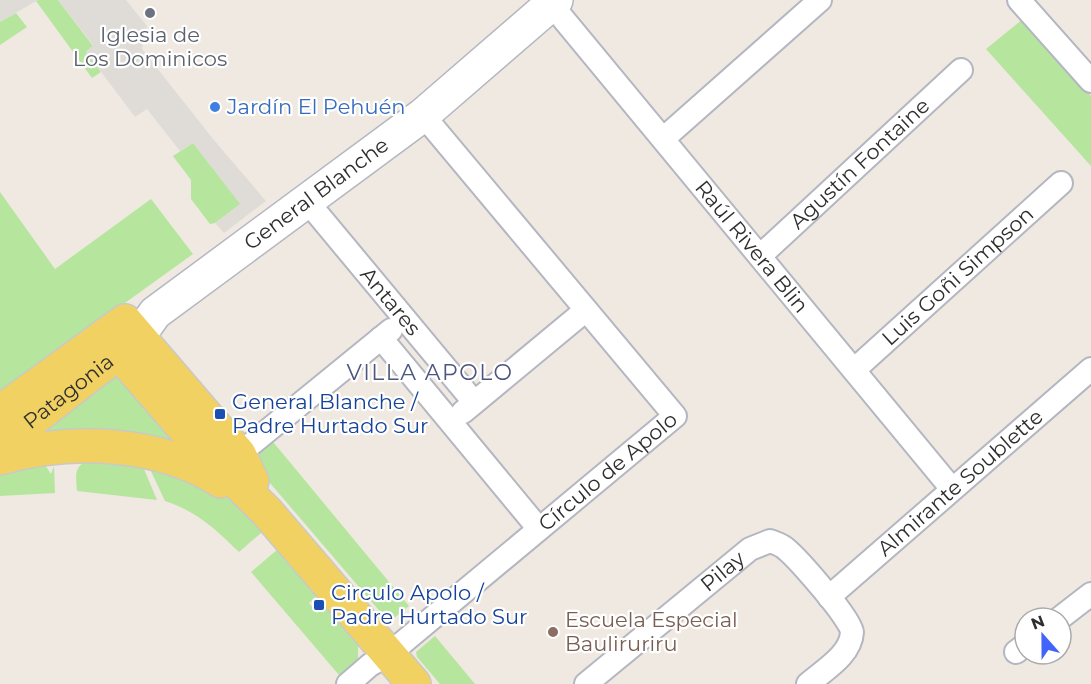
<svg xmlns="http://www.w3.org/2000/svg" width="1091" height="684" font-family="Montserrat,sans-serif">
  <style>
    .green { fill: #b6e59e }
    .plaza { fill: #dfdcd8 }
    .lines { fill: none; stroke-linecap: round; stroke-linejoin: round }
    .street-casing { stroke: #b4b7c1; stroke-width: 26 }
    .secondary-casing { stroke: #b4b7c1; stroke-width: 36 }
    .primary-casing { stroke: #c9c9c9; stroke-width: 36 }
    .street { stroke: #fff; stroke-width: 22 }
    .secondary { stroke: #fff; stroke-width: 33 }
    .primary { stroke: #f2d163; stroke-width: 33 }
    .worship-dot { fill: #6b7280; stroke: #fff; stroke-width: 2 }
    .shop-dot { fill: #3f7fe0; stroke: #fff; stroke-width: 2 }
    .transit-dot { fill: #1a4fb4; stroke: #fff; stroke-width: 2 }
    .education-dot { fill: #8d6e63; stroke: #fff; stroke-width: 2 }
    .labels { text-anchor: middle; stroke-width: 4.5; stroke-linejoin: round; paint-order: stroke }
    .worship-label { font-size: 21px; fill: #5b616d; stroke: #fff }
    .shop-label { font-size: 21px; fill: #366cbe; stroke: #fff; text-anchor: start }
    .street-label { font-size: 21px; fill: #2e2e2e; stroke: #fff }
    .transit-label { font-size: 21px; fill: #164399; stroke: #fff; text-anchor: start }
    .education-label { font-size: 21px; fill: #785e54; stroke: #fff; text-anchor: start }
    .neighbourhood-label { font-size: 22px; letter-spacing: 1.5px; fill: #4d5680; stroke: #fff }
  </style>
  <rect width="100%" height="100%" fill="#efe9e1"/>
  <path class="green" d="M38 0H58L93 46 86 52 101 72 92 78 36 1Z
    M16 13 27 27 0 45V22Z
    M1023 19 1091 96V166L986 49Z
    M193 143 241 204 215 223 210 224 191 199V180L173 156Z
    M0 192 55 269 151 199 193 254 0 393Z
    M117 370 176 442 36 435Z
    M269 437 409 606 389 622 246 455Z
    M41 459 51 474 54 466 55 493 0 496V472Z
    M90 459 141 462 157 500 77 491C76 474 73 467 90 459Z
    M149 467 227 494 262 529 261 533 239 552C215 529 198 512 165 501Z
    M278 549 317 596 309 603 317 613 326 607 358 644V659L339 675 251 572Z
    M435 636 475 684H440L417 657 416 652Z"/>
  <path class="plaza" d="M0 0H38L0 22Z
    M58 0H126L147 26 142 49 213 139 266 201 224 233 215 223 240 204 193 143 180 151 147 109 135 117 86 52 93 45Z"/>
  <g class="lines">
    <defs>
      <g id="street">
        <path d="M1019 0 1091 81"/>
        <path id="s1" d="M551 4 952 489"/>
        <path d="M663 139 820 0"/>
        <path id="s2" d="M306 200 474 402"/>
        <path id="s3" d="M760 256 961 70"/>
        <path d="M381 338 539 529"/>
        <path id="s4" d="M854 370 1061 183"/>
        <path d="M463 412 586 310"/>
        <path d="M239 454 391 330"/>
        <path id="s5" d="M829 597 1091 369"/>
        <path d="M1060 618 1091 594"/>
        <path d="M1016 652 1025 645"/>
        <path id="s6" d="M348 684 370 665 389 654 675 416 423 115"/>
        <path id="s7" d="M586 684 750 549 770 541C775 543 782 545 786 549 798 559 852 620 852 632 851 655 824 670 808 684"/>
      </g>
      <g id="secondary">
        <path id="s8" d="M138 337 155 313 423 115 556 0"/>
      </g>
      <g id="primary">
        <path d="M104 336 195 441 267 512 414 684"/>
        <path d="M0 412 125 321 239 454 252 481"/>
        <path id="s9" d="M0 445 131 343"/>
        <path d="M0 458C71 438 158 441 221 481"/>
      </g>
    </defs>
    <use href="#street" class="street-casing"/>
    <use href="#secondary" class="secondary-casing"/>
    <use href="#primary" class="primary-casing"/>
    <use href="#street" class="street"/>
    <use href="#secondary" class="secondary"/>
    <use href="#primary" class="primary"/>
  </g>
  <circle class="worship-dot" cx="150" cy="13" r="6"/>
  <circle class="shop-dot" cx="215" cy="107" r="6"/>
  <g class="transit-dot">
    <rect x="214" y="408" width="12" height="12" rx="3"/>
    <rect x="313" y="599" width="12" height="12" rx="3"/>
  </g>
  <circle class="education-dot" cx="553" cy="632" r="6"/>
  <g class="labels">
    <g class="worship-label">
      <text x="150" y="42">Iglesia de<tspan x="150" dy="24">Los Dominicos</tspan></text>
    </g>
    <g class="shop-label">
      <text x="227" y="114">Jardín El Pehuén</text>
    </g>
    <g class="street-label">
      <text dy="7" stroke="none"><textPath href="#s3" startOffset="136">Agustín Fontaine</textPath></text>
      <text dy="7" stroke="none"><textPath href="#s8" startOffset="230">General Blanche</textPath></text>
      <text dy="7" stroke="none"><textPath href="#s1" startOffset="315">Raúl Rivera Blin</textPath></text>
      <text dy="7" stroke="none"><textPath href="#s4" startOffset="140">Luis Goñi Simpson</textPath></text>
      <text dy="7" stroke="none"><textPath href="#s2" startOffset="132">Antares</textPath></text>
      <text dy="7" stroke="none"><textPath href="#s9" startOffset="87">Patagonia</textPath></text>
      <text dy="7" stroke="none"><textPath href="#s6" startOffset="336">Círculo de Apolo</textPath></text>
      <text dy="7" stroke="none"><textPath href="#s5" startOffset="174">Almirante Soublette</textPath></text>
      <text dy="7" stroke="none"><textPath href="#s7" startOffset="177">Pilay</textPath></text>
    </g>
    <g class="transit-label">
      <text x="232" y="409">General Blanche /<tspan x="232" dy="24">Padre Hurtado Sur</tspan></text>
      <text x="331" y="600">Circulo Apolo /<tspan x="331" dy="24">Padre Hurtado Sur</tspan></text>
    </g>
    <g class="education-label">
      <text x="565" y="627">Escuela Especial<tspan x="565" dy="24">Bauliruriru</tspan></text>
    </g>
    <g class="neighbourhood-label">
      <text x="430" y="380">VILLA APOLO</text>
    </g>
  </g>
  <g transform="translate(1043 636) rotate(339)"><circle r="28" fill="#ffffff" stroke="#ababab" stroke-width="1.5"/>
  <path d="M0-4.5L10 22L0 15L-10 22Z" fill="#4264fb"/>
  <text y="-9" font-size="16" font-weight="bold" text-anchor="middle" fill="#2e2e2e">N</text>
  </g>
</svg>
